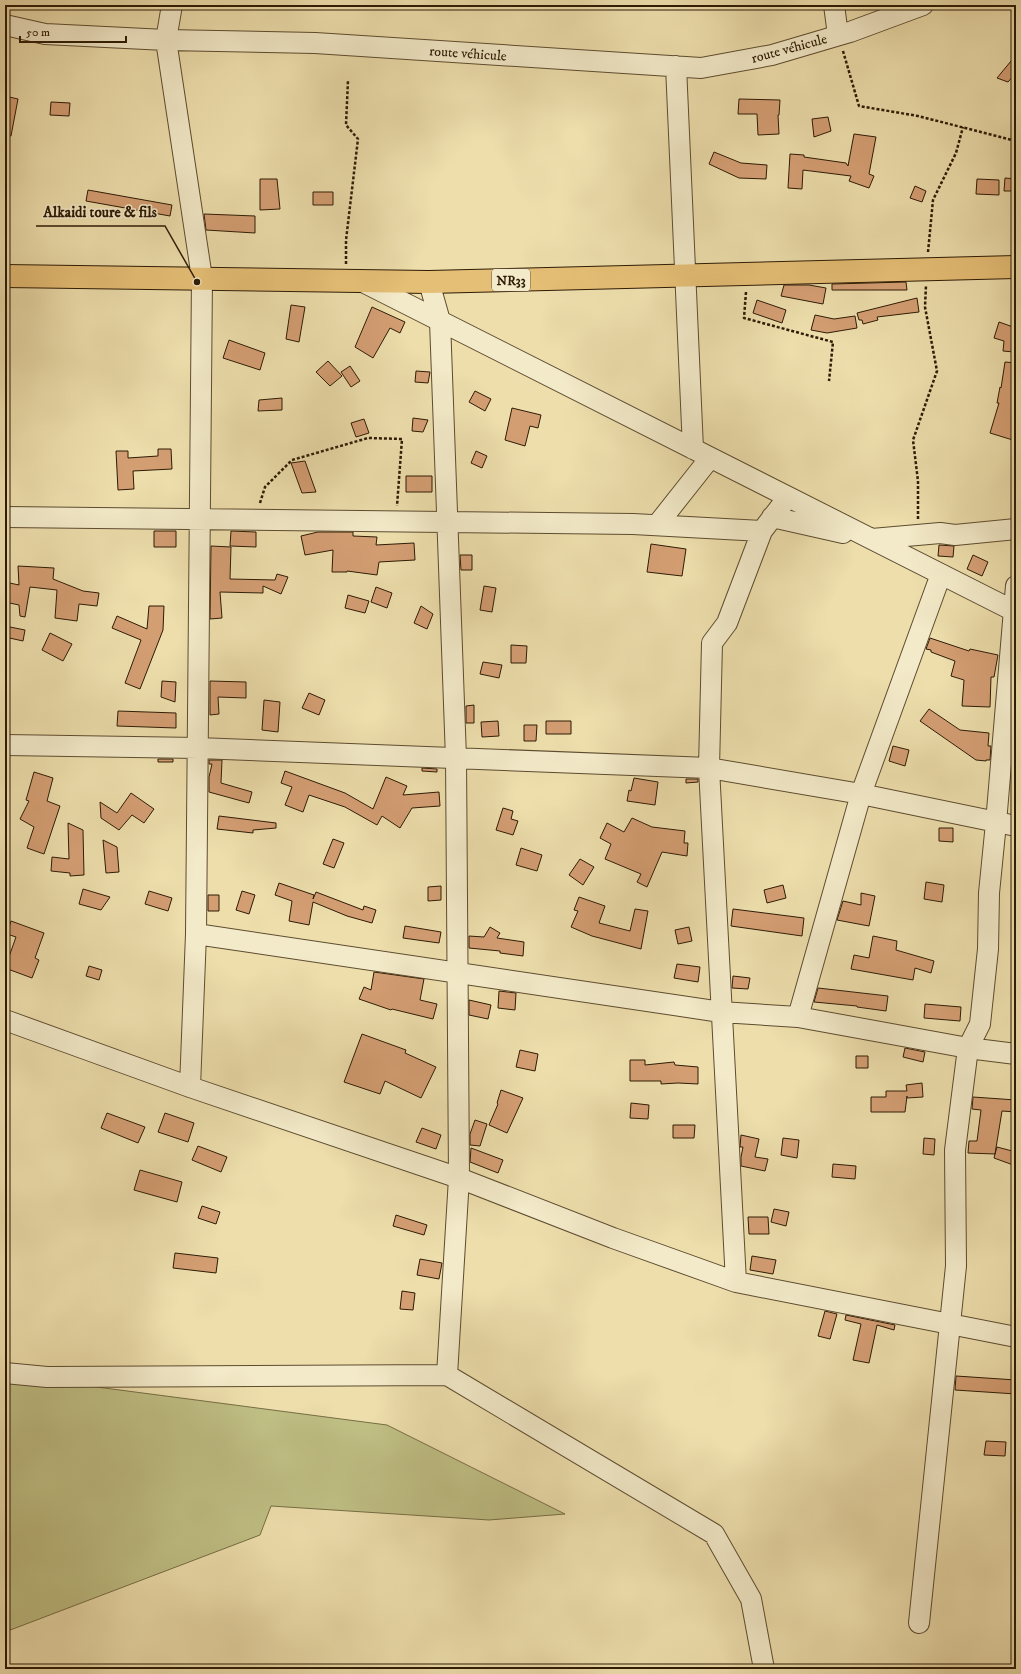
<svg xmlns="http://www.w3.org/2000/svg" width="1021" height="1674" font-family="'IM FELL DW Pica',serif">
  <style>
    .green { fill: #bfbf84; stroke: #766d44 }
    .building { fill: #d49e73; stroke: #2d1b05 }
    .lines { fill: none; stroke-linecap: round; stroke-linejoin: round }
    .minor-casing { stroke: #5d4c2f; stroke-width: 22 }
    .major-casing { stroke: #2d1b05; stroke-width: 24 }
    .path { stroke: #2d1b05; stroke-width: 2.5; stroke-dasharray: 3 2; stroke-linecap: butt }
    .minor { stroke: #f3eac9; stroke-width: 20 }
    .major { stroke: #e6bf76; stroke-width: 22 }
    .labels { text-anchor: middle; stroke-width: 3; stroke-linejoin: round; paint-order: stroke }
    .shield { fill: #f3eac9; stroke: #685940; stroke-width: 1 }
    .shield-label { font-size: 13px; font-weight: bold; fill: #2d1b05 }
    .street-label { font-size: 14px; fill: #2d1b05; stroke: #f3eac9 }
    .leader { fill: none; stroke: #2d1b05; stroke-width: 1.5 }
    .callout-dot { fill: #2d1b05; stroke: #f3eac9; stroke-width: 1.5 }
    .callout-label { font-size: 15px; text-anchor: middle; font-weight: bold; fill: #2d1b05; stroke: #f3eac9; stroke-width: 3; stroke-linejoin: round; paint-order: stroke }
  </style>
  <rect width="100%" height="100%" fill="#eddeac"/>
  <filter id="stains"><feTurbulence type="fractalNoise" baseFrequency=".005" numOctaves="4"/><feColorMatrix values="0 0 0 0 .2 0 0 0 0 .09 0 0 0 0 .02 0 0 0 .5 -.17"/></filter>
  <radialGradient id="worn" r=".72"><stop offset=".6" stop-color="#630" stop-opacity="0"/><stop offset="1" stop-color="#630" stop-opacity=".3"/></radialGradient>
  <path class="green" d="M5 1375 387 1425 565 1514 489 1520 271 1506 260 1535 5 1632Z"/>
  <path class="building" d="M1016 55V73L1008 82 997 78Z
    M5 96 18 99 11 136H5Z
    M739 99 780 100 779 115H778L779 134 758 135 757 114H738Z
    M51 102 70 103 69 116 50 115Z
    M828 117 831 131 814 137 812 119Z
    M854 134 876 137 869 174 874 176 869 188 849 181 851 176 803 170 802 189 788 188 790 154 804 155V157L846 163 848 166Z
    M714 152 741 163 767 165 766 179 739 178 709 164Z
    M1005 178 1016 179V191H1004Z
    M260 179H277L280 209 260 210Z
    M977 179 999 180V195L976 194Z
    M915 186 926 191 922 202 910 198Z
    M88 190 172 205 170 216 86 201Z
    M313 192H333V205H313Z
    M204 214 255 216V233L206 230Z
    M906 282 907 290H832V284Z
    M784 285H809L826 288 823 304 781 296Z
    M917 298 919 312 877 317 878 320 863 324 862 320H859L857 313Z
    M757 300 786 310 782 323 753 313Z
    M291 305 305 307 299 342 286 339Z
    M372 307 405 322 400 333 390 328 373 358 355 347Z
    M815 315 834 319 855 316 857 328 827 333 811 330Z
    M999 322 1016 328 1014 352 1003 351 1004 341 994 338Z
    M229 340 265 353 260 370 223 358Z
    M328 361 342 376 330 386 316 372Z
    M1005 362 1016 363V441L990 433 999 403H997L1000 387 1001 388Z
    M350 366 360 381 351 387 341 372Z
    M416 371 430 372 428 383 415 382Z
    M475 391 491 399 485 411 469 402Z
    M282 398V410L258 411 259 400Z
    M512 408 541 415 538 428 530 426 525 446 505 440Z
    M413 418 428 420 423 432 412 431Z
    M364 419 369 433 356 437 351 423Z
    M158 449H171L172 469 133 471 134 489 118 490 116 451H128V458L158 456Z
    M476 451 487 456 482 468 471 463Z
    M305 461 316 492 302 493 291 463Z
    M406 476H432V492H406Z
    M154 531H176V547H154Z
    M231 531 256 532V547L230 546Z
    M318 532H353V536L377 537 376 545 414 543 415 560 379 562 377 575 347 571V572H332L333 550 305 555 301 536Z
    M651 544 686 549 682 576 647 572Z
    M939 545 954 546 953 557 938 556Z
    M211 546 231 547 230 579 275 580 277 574 288 577 281 594 263 586V593L220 592 222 618 210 619Z
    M460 555H472V570H461Z
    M973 555 988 562 982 576 967 569Z
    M18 566 54 568 53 579 83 591 99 593 97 606 79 604 77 621 55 618 57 590 30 587 25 617 20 616 19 605 5 602V582L19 585Z
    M484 586 496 588 492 612 480 610Z
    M376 587 392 593 387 608 371 602Z
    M348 595 369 601 365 613 345 608Z
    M149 606H164L163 630 140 689 125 683 141 640 112 628 117 616 147 629Z
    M421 606 433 614 427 629 414 623Z
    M5 626 25 630 23 641 5 637Z
    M50 633 72 644 63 661 42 650Z
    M930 638 969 651 970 649 998 655 994 677H991L990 707 962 706 964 680 951 676 955 661 931 652V650L926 649Z
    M511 645 527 646 526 663H511Z
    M483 662 502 665 499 678 480 674Z
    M162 681 176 682 175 702 161 697Z
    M210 681 246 682V698L218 697 219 714 210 715Z
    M309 693 325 700 319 715 302 708Z
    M264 700 280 702 278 732 262 730Z
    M474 705V723H466V706Z
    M929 709 960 730 989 733 988 746H991L990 760H986V761L976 760 920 721Z
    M118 711 176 713V728L117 726Z
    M498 721 499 736 482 737 481 722Z
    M546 721H571V734H546Z
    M524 725H537L536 741H524Z
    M893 746 909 750 905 766 889 761Z
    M1014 749H1016V763L1013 762Z
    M158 759H173V762H158Z
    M209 760H222L221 783 252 792 249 803 209 792V777L212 764H209Z
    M422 768 437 769V772L422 771Z
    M285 771 345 793 373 809 386 777 407 786 403 795 439 792 440 806 412 808 400 828 382 816 377 825 345 807 309 795 303 812 285 805 292 787 281 783Z
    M34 772 53 778 47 801 60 806 44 854 27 848 34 827 20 819 29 801 26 800Z
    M634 778 658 782 655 805 627 801 629 790 631 791Z
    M686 779H698V782L686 783Z
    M131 793 154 809 144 823 132 815 119 830 101 818 100 802 117 813Z
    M503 808 513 811 511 819 518 821 513 835 496 830Z
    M219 816 276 823V828L253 830V833L217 829Z
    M632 818 652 827 685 831 684 843H688L687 856 662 852 647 887 637 882 641 874 605 859 611 844 600 838 607 823 624 832Z
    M68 823 83 830 84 875 70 876V873L51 871 52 857 69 859Z
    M939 828H953V842L939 841Z
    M333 839 344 843 334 868 323 864Z
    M103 840 117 847 119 872 106 873Z
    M521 848 542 855 537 871 516 865Z
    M580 859 594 867 583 885 569 875Z
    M926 882 944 885 942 902 924 899Z
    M279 883 314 895 313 899 316 892 363 910 364 906 376 910 372 923 347 916 313 902 309 925 289 921 292 901 275 895Z
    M783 885 786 898 767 903 764 890Z
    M441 886V900L428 901V887Z
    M83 889 110 897 101 910 79 904Z
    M149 891 172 898 168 911 145 904Z
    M242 891 255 895 249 914 236 910Z
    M861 893 875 896 869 926 837 920 843 901 861 905Z
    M208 895H219V911H208Z
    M579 897 605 906 599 923 630 931 635 909 648 911 641 949 592 936 571 927 578 911 574 910Z
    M733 909 804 918 802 936 731 926Z
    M11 921 44 933 35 958 39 960 32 978 5 968 16 937 7 934Z
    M405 926 441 932 439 943 403 938Z
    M490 927 500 933 497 938 524 942 523 956 500 953V951L469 948V936L484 937Z
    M689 927 692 941 678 944 675 930Z
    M873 936 897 941 896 950 934 961 931 973 915 968 913 980 851 969 854 955 869 958Z
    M677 964 700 967 698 982 674 978Z
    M89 966 102 970 99 980 86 976Z
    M374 972 424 979 420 1000 437 1004 433 1019 392 1009 391 1010 359 999 364 987 371 990Z
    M733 976 750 978 748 989 732 988Z
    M818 988 888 996 886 1011 857 1007V1006L814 1002Z
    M499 991 516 993 515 1010 498 1008Z
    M469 1000 491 1005 488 1019 469 1015Z
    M925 1004 961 1007 960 1021 924 1018Z
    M362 1034 406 1050 405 1053 436 1067 421 1098 385 1081 380 1094 344 1082Z
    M905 1048 925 1052 923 1062 903 1057Z
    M520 1050 538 1054 535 1071 516 1067Z
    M856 1056H868V1068H856Z
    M630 1060H645V1065L674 1062 675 1065 698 1067V1084L678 1083 661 1084V1081H630Z
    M922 1083 923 1097 907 1098V1096L905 1112H871V1097H886V1091H907L906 1085Z
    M501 1090 523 1098 507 1133 489 1125 498 1104 497 1103Z
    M973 1097 1016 1100V1112L1002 1111 995 1154 997 1147 1016 1152V1166L994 1158 995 1154 968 1153 969 1141H977L981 1110 972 1109Z
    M631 1103 649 1105 648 1119 630 1118Z
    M107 1113 145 1127 138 1143 101 1128Z
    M165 1113 194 1123 188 1142 158 1132Z
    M475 1120 487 1124 480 1146 470 1145V1134Z
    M673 1125H695L694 1138H673Z
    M422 1128 441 1135 436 1149 416 1142Z
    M741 1135 759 1139 755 1157 768 1159 765 1171 741 1166V1157L743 1147H740Z
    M783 1138 799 1140 797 1158 781 1155Z
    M924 1138 935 1139 934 1155 923 1154Z
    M198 1146 227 1157 221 1172 192 1160Z
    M471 1148 503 1160 498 1173 470 1162Z
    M833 1164 856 1166 855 1179 832 1177Z
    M140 1170 182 1182 177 1202 134 1190Z
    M202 1206 220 1212 216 1224 198 1218Z
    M774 1209 789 1212 786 1226 771 1222Z
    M396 1215 427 1225 424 1235 393 1226Z
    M748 1217H768L769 1234H749Z
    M175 1253 218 1258 216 1273 173 1268Z
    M752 1256 776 1260 773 1274 750 1270Z
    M420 1259 442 1263 439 1279 417 1275Z
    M402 1291 415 1293 413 1310 400 1309Z
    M825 1311 837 1314 830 1339 818 1336Z
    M846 1315 895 1325 894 1330 877 1325 869 1363 853 1360 861 1324 845 1320Z
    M956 1376 1016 1380V1394L955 1390Z
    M986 1441 1006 1442 1005 1456 984 1455Z"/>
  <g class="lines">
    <defs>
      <path id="minor" d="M172 5 166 40 202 278 196 934 190 1087
        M834 5 838 35
        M5 25 45 34 166 40 315 43 701 68 772 55 850 32 923 5
        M676 66 693 449
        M361 281 1016 612
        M429 282 440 321 456 758 459 1178 447 1375
        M5 517 633 524 762 531
        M772 517 843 533
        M657 525 710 458
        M872 539 940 533 955 535 1016 529
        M5 745 198 748 709 768 861 794 1016 826
        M196 934 721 1012 798 1017 968 1048 1016 1054
        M798 1017 861 794 941 574
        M5 1020 190 1087 459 1178 613 1238 736 1282 1016 1337
        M736 1282 709 768 712 643 727 623 762 531 788 497
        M5 1373 47 1377 447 1375 714 1534 751 1599 764 1669
        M919 1623 956 1266 955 1150 968 1048 980 1024 988 949 989 893 996 823 1016 586"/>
      <path id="major" d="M5 276 429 282 1016 267"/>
    </defs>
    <use href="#minor" class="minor-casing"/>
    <use href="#major" class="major-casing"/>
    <path class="path" d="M843 51 859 106 918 116 1016 141
      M928 252 933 200 956 153 963 127
      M346 264V240L358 139 346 125 348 80
      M746 292 744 318 833 342 829 381
      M260 503 265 487 292 460 368 438 402 439 397 506
      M918 519V481L913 440 937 371 925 307 926 285"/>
    <use href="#minor" class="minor"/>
    <use href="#major" class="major"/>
  </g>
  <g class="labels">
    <rect class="shield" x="492" y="269" width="38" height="22" rx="3"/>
    <g class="shield-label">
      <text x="511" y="285">NR33</text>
    </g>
    <g class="street-label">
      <text transform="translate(789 48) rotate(-15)" y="5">route véhicule</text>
      <text transform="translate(468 53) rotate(4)" y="5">route véhicule</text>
    </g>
  </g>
  <path class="leader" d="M197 282L165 226H36"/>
  <circle class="callout-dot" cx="197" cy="282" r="4"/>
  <g class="callout-label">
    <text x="100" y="217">Alkaidi toure &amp; fils</text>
  </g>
  <rect width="1021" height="1674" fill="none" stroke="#eddeac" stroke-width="20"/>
  <rect x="6" y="6" width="1009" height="1662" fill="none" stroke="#2d1b05" stroke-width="2"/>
  <rect x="10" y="10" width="1001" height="1654" fill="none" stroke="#2d1b05"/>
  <path d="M20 36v6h106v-6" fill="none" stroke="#2d1b05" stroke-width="2"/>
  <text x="26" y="36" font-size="12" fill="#2d1b05" stroke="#f3eac9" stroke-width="3" paint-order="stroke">50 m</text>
  <rect width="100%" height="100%" filter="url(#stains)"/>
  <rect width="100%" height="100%" fill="url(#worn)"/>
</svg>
